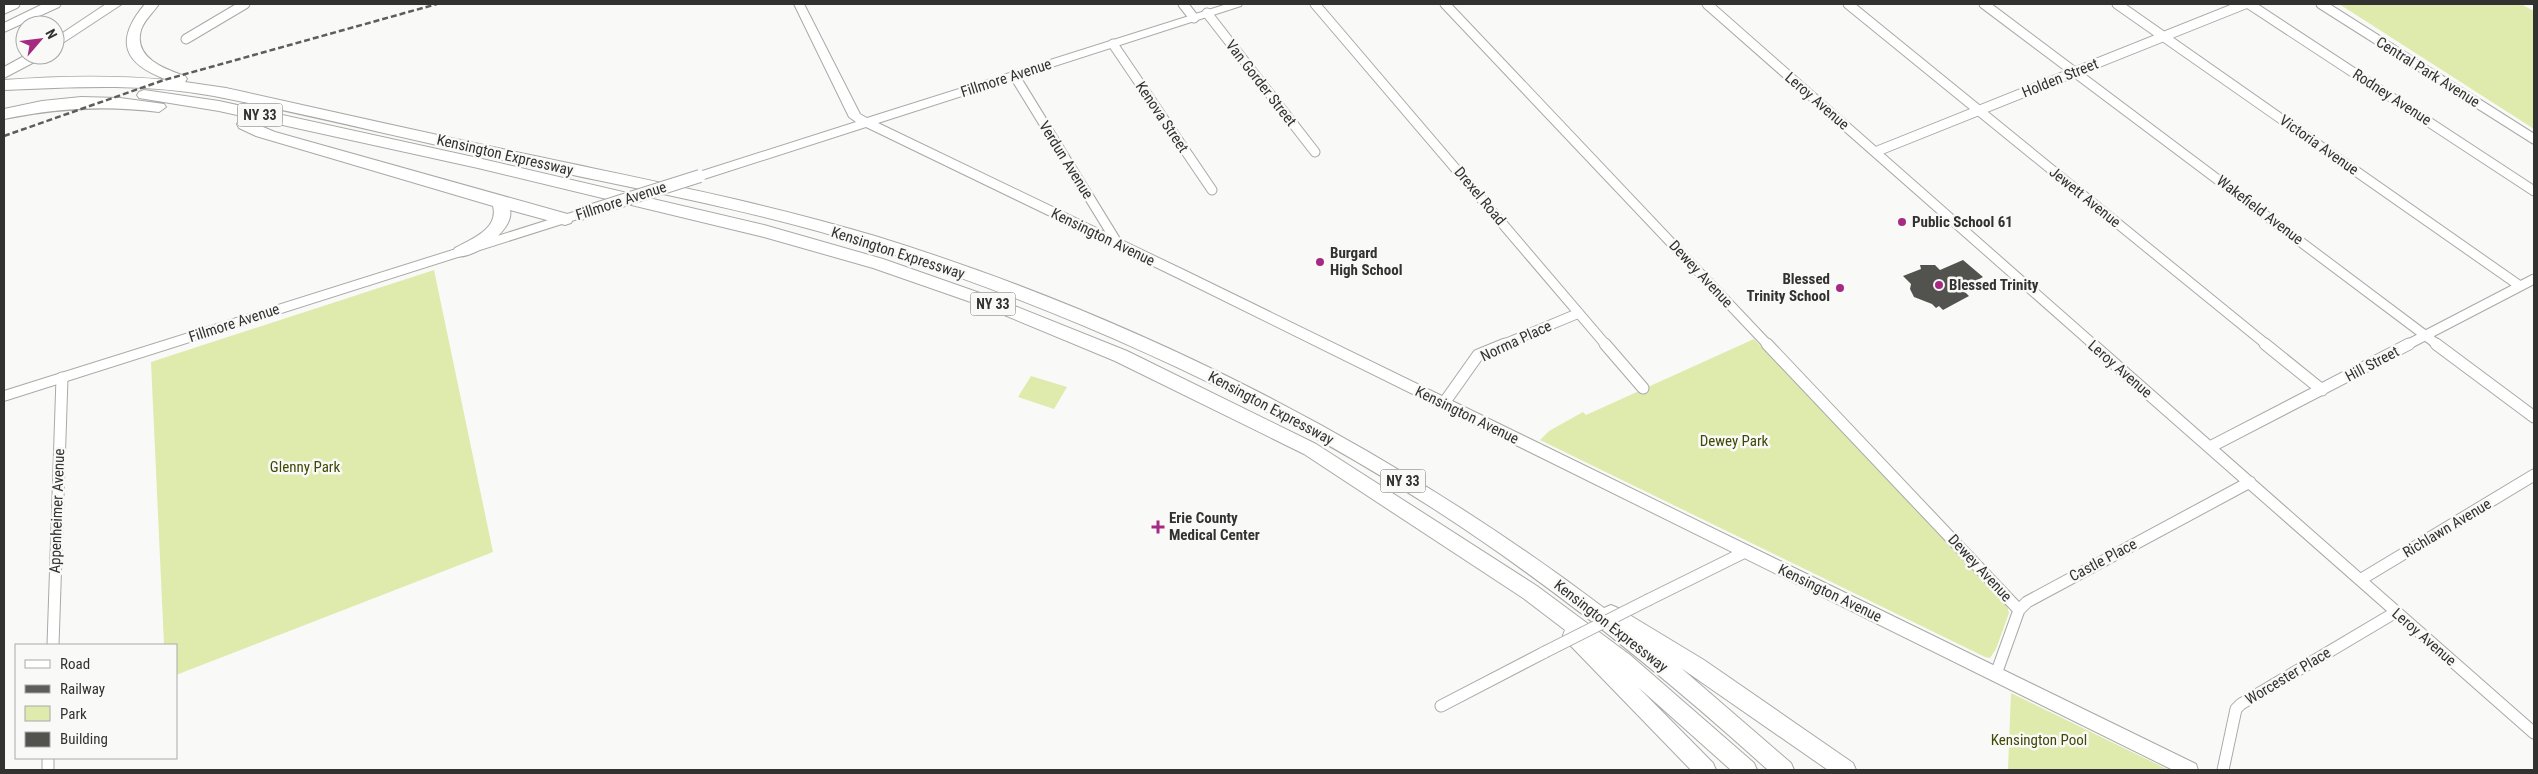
<svg xmlns="http://www.w3.org/2000/svg" width="2538" height="774" font-family="'Roboto Condensed',sans-serif">
  <style>
    .green { fill: #dfeaad }
    .building { fill: #52524f }
    .lines { fill: none; stroke-linecap: round; stroke-linejoin: round }
    .street-far1-casing { stroke: #a9aaa7; stroke-width: 11 }
    .street-casing { stroke: #a9aaa7; stroke-width: 13 }
    .secondary-casing { stroke: #a9aaa7; stroke-width: 2 }
    .highway-casing { stroke: #a9aaa7; stroke-width: 2 }
    .street-far1 { stroke: #fff; stroke-width: 9 }
    .street { stroke: #fff; stroke-width: 11 }
    .secondary { fill: #fff; fill-rule: evenodd }
    .highway { fill: #fff; fill-rule: evenodd }
    .rail { stroke: #5d5e5c; stroke-width: 2.5; stroke-dasharray: 6 3; stroke-linecap: butt }
    .street-bridge-casing { stroke: #a9aaa7; stroke-width: 13; stroke-linecap: butt }
    .secondary-bridge-casing { stroke: #a9aaa7; stroke-width: 14; stroke-linecap: butt }
    .street-bridge { stroke: #fff; stroke-width: 11 }
    .secondary-bridge { stroke: #fff; stroke-width: 12 }
    .poi-dot { fill: #a42b81; stroke: #f9faf7; stroke-width: 2 }
    .labels { text-anchor: middle; stroke-width: 5; stroke-linejoin: round; paint-order: stroke }
    .shield { fill: #f9faf7; stroke: #6e6f6c; stroke-width: 1 }
    .shield-label { font-size: 14px; font-weight: bold; fill: #323331 }
    .street-label { font-size: 15px; fill: #323331; stroke: #f9faf7 }
    .poi-label { font-size: 15px; font-weight: bold; fill: #323331; stroke: #f9faf7; text-anchor: start }
    .park-label { font-size: 15px; fill: #414907; stroke: #f9faf7 }
  </style>
  <rect width="100%" height="100%" fill="#f9faf7"/>
  <path class="green" d="M2339 4H2521L2534 11V129Z
    M434 270 493 552 176 675V645H164L151 362Z
    M1754 339 2007 606 2009 613 1996 649 1990 658 1985 657 1540 440 1549 431 1583 412 1586 415Z
    M1031 376 1067 387 1054 409 1018 397Z
    M2011 693 2169 770H2008Z"/>
  <path class="building" d="M1963 260 1983 277 1964 287 1967 290 1964 291 1969 296 1943 310 1939 306 1936 308 1932 304 1914 297 1910 289 1911 284 1903 276 1921 269 1920 265H1935L1940 270Z"/>
  <g class="lines">
    <defs>
      <path id="street-far1" d="M1183 4 1194 18
        M1315 4 1606 345
        M1445 4 1768 345
        M1707 4 2094 345
        M1848 4 2267 345
        M1984 4 2438 345
        M2117 4 2520 286
        M2249 4 2534 191
        M2321 4 2534 139
        M4 9 15 4
        M1207 13 1315 152
        M186 39 245 4
        M1113 44 1212 190
        M1014 75 1118 244
        M1875 152 2245 4
        M1502 345 1579 313
        M2407 345 2534 279"/>
      <path id="street" d="M1605 344 1643 388
        M1767 344 2019 610
        M2092 344 2534 733
        M2265 344 2322 390
        M2436 344 2534 417
        M1444 403 1478 355 1505 344
        M2210 447 2409 344
        M2360 580 2534 475
        M1650 599 1745 552
        M53 645 62 378
        M1996 674 2019 610 2027 602 2250 482
        M1441 706 1545 652
        M48 758V770
        M2223 770 2236 709 2241 704 2396 612"/>
      <path id="secondary" d="M794 4H804L860 114 867 118 1227 4H1242L1241 6 878 123 1186 271 2196 764 2198 770H2173L1176 277 866 127 704 179H696L694 176 696 173 856 122 849 117Z
        M580 210 584 211 586 214 584 217 4 401V391Z"/>
      <path id="highway" d="M43 4H61L59 7 4 32V23Z
        M106 4H122L55 48V38Z
        M145 4H159C153 13 144 20 141 30 133 58 165 69 185 76L187 79 185 82 226 88C330 111 435 135 540 157 652 181 765 203 875 236 1137 317 1385 443 1604 608L1611 605 1618 608 1704 660 1853 763 1856 770H1828L1681 668 1791 763 1794 770H1768C1663 675 1553 586 1434 509 1260 397 1068 311 871 247 761 212 647 191 535 167 427 144 321 117 214 96 144 83 74 87 4 90V80C58 76 113 75 168 80 123 64 114 41 145 4Z
        M26 55H44L42 58 4 78V67Z
        M144 90 219 101 478 158 764 225 883 259 997 299 1127 351 1316 444 1537 586 1630 655 1754 763 1757 770H1731L1638 687 1713 763 1716 770H1691L1566 641 1563 635 1565 630 1523 598 1304 454 1115 361 985 307 873 268 764 237 478 168 219 111 139 98 137 95 139 92Z
        M81 97 120 98 164 104 166 107 159 112C105 105 56 108 4 119V109L42 101Z
        M244 119 275 132 571 215 573 219 571 223 565 225 510 210C515 230 472 261 455 256L453 252 455 248C472 239 499 229 493 206L256 136 239 128 237 124 239 120Z"/>
    </defs>
    <use href="#street-far1" class="street-far1-casing"/>
    <use href="#street" class="street-casing"/>
    <use href="#secondary" class="secondary-casing"/>
    <use href="#highway" class="highway-casing"/>
    <use href="#street-far1" class="street-far1"/>
    <use href="#street" class="street"/>
    <use href="#secondary" class="secondary"/>
    <use href="#highway" class="highway"/>
    <path class="rail" d="M4 136 164 80 437 4"/>
    <defs>
      <path id="street-bridge" d="M1545 652 1650 599"/>
      <path id="secondary-bridge" d="M580 214 700 176"/>
    </defs>
    <use href="#street-bridge" class="street-bridge-casing"/>
    <use href="#secondary-bridge" class="secondary-bridge-casing"/>
    <use href="#street-bridge" class="street-bridge"/>
    <use href="#secondary-bridge" class="secondary-bridge"/>
  </g>
  <g class="poi-dot">
    <circle cx="1902" cy="222" r="5"/>
    <circle cx="1320" cy="262" r="5"/>
    <circle cx="1939" cy="285" r="5"/>
    <circle cx="1840" cy="288" r="5"/>
    <path d="M1155.5 519.5h5v5h5v5h-5v5h-5v-5h-5v-5h5z"/>
  </g>
  <g class="labels">
    <g class="shield">
      <rect x="237.5" y="103.5" width="45" height="23" rx="4"/>
      <rect x="970.5" y="292.5" width="45" height="23" rx="4"/>
      <rect x="1380.5" y="469.5" width="45" height="23" rx="4"/>
    </g>
    <g class="shield-label">
      <text x="260" y="120">NY 33</text>
      <text x="993" y="309">NY 33</text>
      <text x="1403" y="486">NY 33</text>
    </g>
    <g class="street-label">
      <text transform="translate(2428 72) rotate(32)" y="5">Central Park Avenue</text>
      <text transform="translate(1006 78) rotate(-18)" y="5">Fillmore Avenue</text>
      <text transform="translate(2060 78) rotate(-22)" y="5">Holden Street</text>
      <text transform="translate(1261 83) rotate(52)" y="5">Van Gorder Street</text>
      <text transform="translate(2392 97) rotate(33)" y="5">Rodney Avenue</text>
      <text transform="translate(1817 101) rotate(41)" y="5">Leroy Avenue</text>
      <text transform="translate(1162 117) rotate(56)" y="5">Kenova Street</text>
      <text transform="translate(2319 145) rotate(35)" y="5">Victoria Avenue</text>
      <text transform="translate(505 155) rotate(13)" y="5">Kensington Expressway</text>
      <text transform="translate(1066 160) rotate(58)" y="5">Verdun Avenue</text>
      <text transform="translate(1480 196) rotate(50)" y="5">Drexel Road</text>
      <text transform="translate(2085 197) rotate(39)" y="5">Jewett Avenue</text>
      <text transform="translate(621 201) rotate(-18)" y="5">Fillmore Avenue</text>
      <text transform="translate(2260 210) rotate(37)" y="5">Wakefield Avenue</text>
      <text transform="translate(1103 237) rotate(26)" y="5">Kensington Avenue</text>
      <text transform="translate(898 253) rotate(18)" y="5">Kensington Expressway</text>
      <text transform="translate(1701 274) rotate(47)" y="5">Dewey Avenue</text>
      <text transform="translate(234 323) rotate(-18)" y="5">Fillmore Avenue</text>
      <text transform="translate(1516 341) rotate(-25)" y="5">Norma Place</text>
      <text transform="translate(2372 364) rotate(-28)" y="5">Hill Street</text>
      <text transform="translate(2120 369) rotate(41)" y="5">Leroy Avenue</text>
      <text transform="translate(1271 408) rotate(28)" y="5">Kensington Expressway</text>
      <text transform="translate(1467 415) rotate(26)" y="5">Kensington Avenue</text>
      <text transform="translate(57 511) rotate(-88)" y="5">Appenheimer Avenue</text>
      <text transform="translate(2447 528) rotate(-31)" y="5">Richlawn Avenue</text>
      <text transform="translate(2103 560) rotate(-28)" y="5">Castle Place</text>
      <text transform="translate(1980 568) rotate(47)" y="5">Dewey Avenue</text>
      <text transform="translate(1830 593) rotate(26)" y="5">Kensington Avenue</text>
      <text transform="translate(1611 626) rotate(38)" y="5">Kensington Expressway</text>
      <text transform="translate(2424 637) rotate(41)" y="5">Leroy Avenue</text>
      <text transform="translate(2288 676) rotate(-31)" y="5">Worcester Place</text>
    </g>
    <g class="poi-label">
      <text x="1912" y="227">Public School 61</text>
      <text x="1330" y="258">Burgard<tspan x="1330" dy="17">High School</tspan></text>
      <text x="1830" y="284" text-anchor="end">Blessed<tspan x="1830" dy="17">Trinity School</tspan></text>
      <text x="1949" y="290">Blessed Trinity</text>
      <text x="1169" y="523">Erie County<tspan x="1169" dy="17">Medical Center</tspan></text>
    </g>
    <g class="park-label">
      <text x="1734" y="446">Dewey Park</text>
      <text x="305" y="472">Glenny Park</text>
      <text x="2039" y="745">Kensington Pool</text>
    </g>
  </g>
  <rect width="2538" height="774" fill="none" stroke="#323331" stroke-width="10"/>
  <rect x="15" y="644" width="162" height="115" fill="#f9faf7" stroke="#a9aaa8"/>
  <rect x="25" y="660" width="25" height="8" fill="#ffffff" stroke="#a9aaa8"/>
  <text x="60" y="669" font-size="15" fill="#323331">Road</text>
  <rect x="25" y="685" width="25" height="8" fill="#5d5e5c" stroke="#a9aaa8"/>
  <text x="60" y="694" font-size="15" fill="#323331">Railway</text>
  <rect x="25" y="706" width="25" height="15" fill="#dfeaad" stroke="#a9aaa8"/>
  <text x="60" y="719" font-size="15" fill="#323331">Park</text>
  <rect x="25" y="732" width="25" height="15" fill="#52524f" stroke="#a9aaa8"/>
  <text x="60" y="744" font-size="15" fill="#323331">Building</text>
  <g transform="translate(40 40) rotate(62)"><circle r="24" fill="#f9faf7" stroke="#a9aaa8"/>
  <path d="M0-4L9 19L0 12L-9 19Z" fill="#a42b81"/>
  <text y="-8" font-size="14" font-weight="bold" text-anchor="middle" fill="#323331">N</text>
  </g>
</svg>
